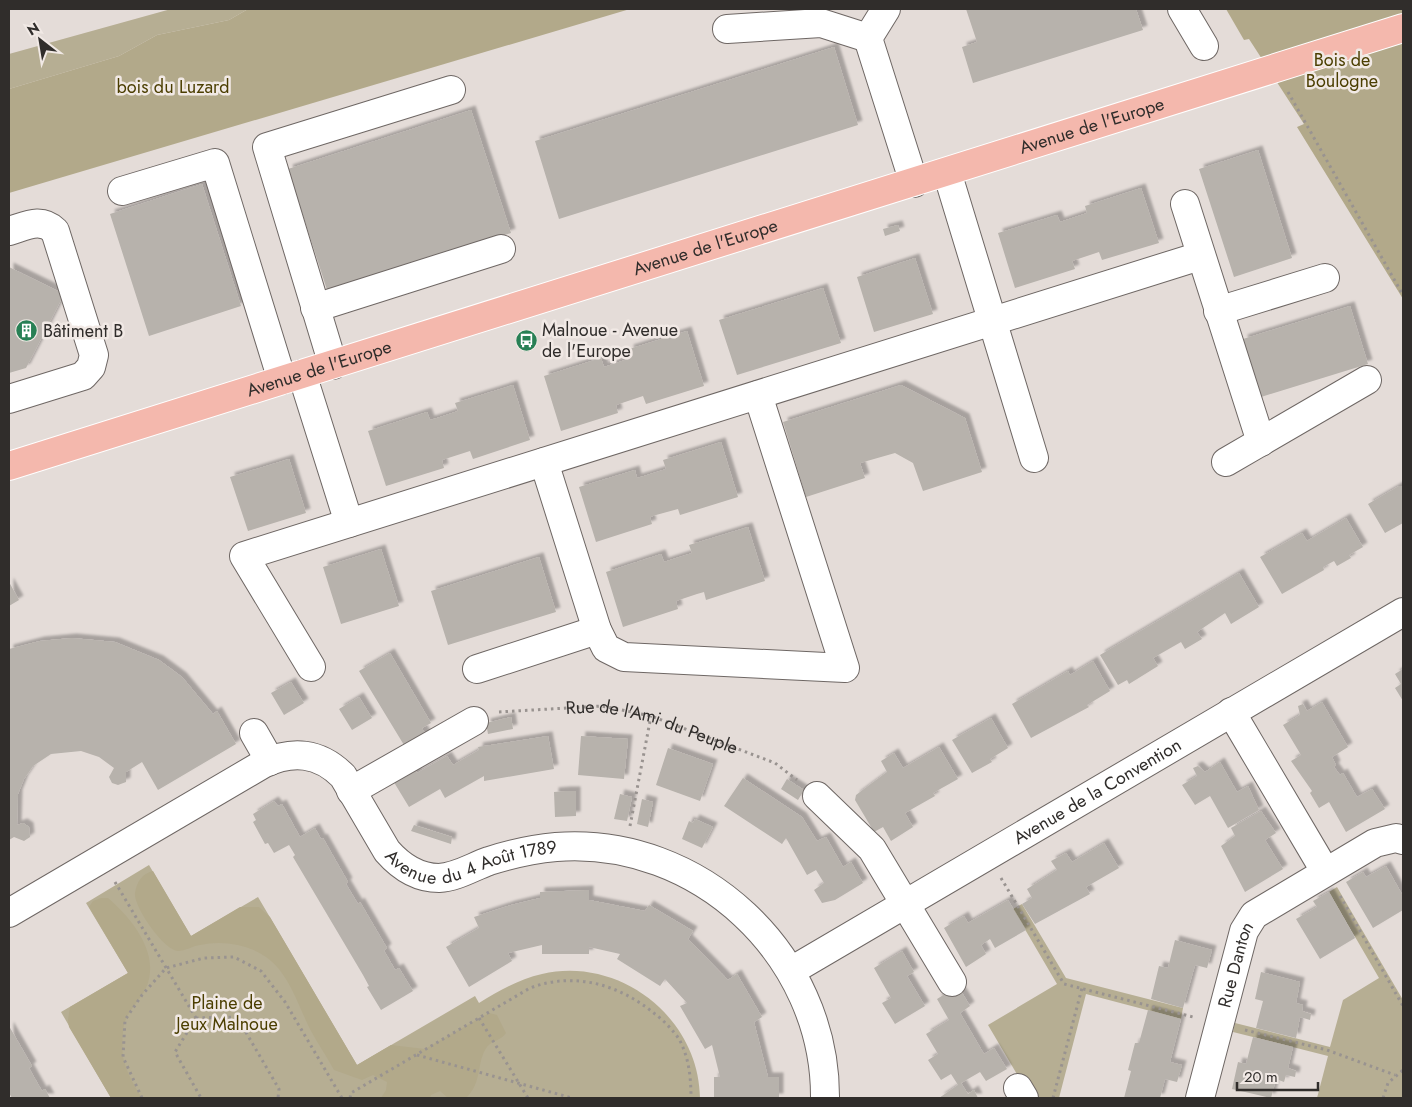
<svg xmlns="http://www.w3.org/2000/svg" width="1412" height="1107" font-family="Jost,sans-serif">
  <style>
    .green { fill: #b6ae93 }
    .forest { fill: #b2a98a }
    .building { fill: #b7b2ac; filter: url(#shadow) }
    .lines { fill: none; stroke-linecap: round; stroke-linejoin: round }
    .minor-casing { stroke: #6e6764; stroke-width: 30 }
    .major-casing { stroke: #fff; stroke-width: 30 }
    .path { stroke: #999390; stroke-width: 3; stroke-dasharray: 2.5 4; stroke-linecap: butt }
    .minor { stroke: #fff; stroke-width: 28 }
    .major { stroke: #f4b8ad; stroke-width: 28 }
    .labels { text-anchor: middle; stroke-width: 5; stroke-linejoin: round; paint-order: stroke }
    .park-label { font-size: 18px; fill: #4b3e01; stroke: #f1e9e5 }
    .street-label { font-size: 18px; fill: #302d2b; stroke: #f1e9e5 }
    .poi-label { font-size: 18px; fill: #302d2b; stroke: #f1e9e5; text-anchor: start }
  </style>
  <defs>
    <filter id="shadow"><feDropShadow dx="4.5" dy="-4.5" stdDeviation="1" flood-color="#0004"/></filter>
  </defs>
  <rect width="100%" height="100%" fill="#e4dcd8"/>
  <path class="green" d="M171 9H248L229 20 157 35 119 56 9 89V54Z
    M149 865 191 936 258 897 357 1065 475 996 479 1003C499 991 519 979 542 974 620 956 699 1018 700 1098H111L61 1012 128 973 86 903Z
    M1337 887 1403 1000V1098H1317L1328 1056 1233 1032 1235 1023 1330 1047 1343 1000 1379 978 1329 892Z
    M1022 904 1066 978 1183 1008 1181 1019 1086 994 1059 1098H1031L988 1025 1057 984 1013 909Z"/>
  <path class="forest" d="M248 9H630L9 193V89L119 56 157 35 229 20Z
    M1226 9H1403V299L1297 127 1304 124 1249 39 1244 40Z
    M153 871 191 936 240 907H259L270 917 357 1065 391 1045 425 1049 489 1013 497 1015 506 1033C501 1041 492 1040 487 1047 476 1062 483 1082 466 1098H448L440 1091 431 1095 430 1098H381L386 1090 387 1082 373 1075 362 1080 334 1070C327 1057 318 1044 311 1031 298 1006 290 974 266 957 248 944 221 940 200 945 193 946 185 951 178 951 164 951 133 906 135 893 137 881 142 874 153 871Z
    M101 898H108C130 917 156 948 149 979 146 995 132 1005 126 1019 122 1026 122 1048 123 1057 125 1069 135 1088 142 1098H111L69 1027 68 1020 70 1007 128 973 89 907 93 901Z"/>
  <path class="building" d="M966 9H1136L1143 30 973 83 962 47 977 42Z
    M834 47 858 125 559 219 535 141Z
    M471 110 511 233 328 293 288 169Z
    M1258 150 1292 258 1234 277 1199 169Z
    M202 184 241 306 149 336 110 214Z
    M1141 188 1159 243 1102 260 1099 252 1072 261 1075 269 1015 288 998 233 1057 215 1060 222 1087 213 1085 206Z
    M898 225 900 231 885 236 883 229Z
    M915 258 933 314 874 332 857 277Z
    M9 267 64 294 26 368 9 373Z
    M823 288 841 343 737 375 719 320Z
    M1350 306 1368 364 1261 397 1243 339Z
    M687 331 704 386 646 404 643 396 616 405 618 413 561 431 544 376 601 358 604 367 631 358 629 349Z
    M513 385 530 440 473 459 470 451 442 460 444 468 386 486 368 431 427 412 430 420 437 418 458 411 455 403Z
    M901 385 965 418 982 472 923 491 913 463 895 453 860 463 865 478 806 497 783 422Z
    M721 442 738 497 680 515 678 509 656 515 650 517 652 524 596 542 579 487 635 470 637 478 644 476 666 469 663 460Z
    M289 459 306 513 248 531 230 477Z
    M1399 486H1403V523L1385 533 1368 504Z
    M1346 518 1363 547 1349 555 1351 558 1337 566 1334 561 1323 567 1324 570 1282 594 1260 557 1302 533 1307 541Z
    M748 527 765 581 706 600 704 592 697 594 676 601 678 609 623 627 606 572 661 554 664 562 670 560 692 553 689 545Z
    M381 549 399 606 341 624 323 567Z
    M539 557 556 612 448 645 431 591Z
    M1239 573 1259 607 1231 624 1225 613 1197 632 1202 639 1185 649 1181 642 1153 658 1158 666 1129 684 1127 680 1118 685 1100 655Z
    M9 582 19 600 9 606Z
    M72 638 115 642 159 660 182 677 213 714 217 711 236 744 158 790 142 762 126 772V782L118 785 112 783 109 777 114 768 99 757 81 751 51 754 33 766 24 779 18 794 17 825 23 823 29 827 30 837 24 841 14 837 9 840V649L40 641Z
    M390 653 431 723 422 728 428 738 407 750 359 671Z
    M1093 661 1110 691 1087 705 1089 707 1031 738 1012 704 1068 671 1070 675Z
    M1403 669V701L1395 688 1401 684 1395 674Z
    M291 682 304 703 284 715 271 693Z
    M359 697 372 718 352 730 339 709Z
    M1322 702 1348 747 1332 757 1336 765 1334 767 1340 775 1343 773 1357 797 1372 789 1385 809 1346 832 1329 802 1319 808 1310 793 1312 791 1291 761 1301 755 1283 725 1300 715 1298 706 1303 704 1307 711Z
    M511 717 513 729 488 734 486 723Z
    M991 718 1008 748 990 759 992 762 972 773 952 740Z
    M548 736 554 769 484 781V776L445 798 440 789 409 807 392 779 413 766 417 773 447 756 453 765 479 750 478 747Z
    M581 736 628 739 624 779 578 775Z
    M939 747 958 779 933 793 935 796 905 813 913 827 891 841 883 827 874 832 855 800 856 795 887 772 881 761 894 753 903 768Z
    M668 748 713 764 700 801 656 785Z
    M1220 762 1237 792 1248 786 1259 810 1228 828 1210 796 1195 805 1182 785 1197 776 1193 768 1198 766 1205 772Z
    M743 778 802 817 817 841 826 837 843 867 851 862 863 883 835 900 822 903 814 890 824 883 816 870 807 875 786 838 782 844 724 806Z
    M787 779 804 790 798 800 781 789Z
    M566 791H576V816L555 817 554 792Z
    M620 794 632 797 627 821 614 819Z
    M642 799 653 802 648 827 637 824Z
    M274 801 278 806 282 804 300 837 315 828 321 839 323 838 348 882 346 884 358 904 360 902 387 948 384 951 389 959 395 970 399 968 413 991 381 1010 367 987 369 986 363 975 293 857 295 855 289 845 274 853 268 843 265 844 253 822 256 820 253 814Z
    M1261 811 1276 833 1265 840 1283 869 1245 892 1221 846 1235 836 1231 828Z
    M695 819 713 827 702 848 682 839 689 821 693 823Z
    M414 825 452 837 451 844 411 831Z
    M1104 843 1119 868 1086 887 1090 894 1035 924 1022 904 1032 898 1027 889 1057 870 1051 861 1066 853 1072 862Z
    M1386 866 1403 896V910L1373 928 1346 882 1363 872 1366 877Z
    M589 890V900L645 911 649 905 693 931 688 939 728 980 737 974 762 1017 754 1022 768 1077H779V1098H714V1077H720L712 1045 705 1049 680 1006 687 1003 665 979 660 986 617 959 620 954 589 947V954H542V945L508 953 512 961 469 987 446 947 479 928 474 917 511 905 540 898V892Z
    M1329 892 1355 938 1320 959 1296 919 1317 907 1313 901Z
    M1008 900 1026 930 995 948 990 939 981 945 986 954 966 967 944 928 964 916 968 923Z
    M1175 940 1212 950 1207 968 1195 965 1183 1008 1151 999 1159 966 1168 968Z
    M902 951 914 972 907 976 925 1006 895 1024 882 1003 891 998 874 968Z
    M1261 972 1300 982 1296 1003 1303 1005 1302 1011 1311 1014 1310 1020 1300 1017 1296 1038 1256 1028 1263 1001 1255 999Z
    M958 986 970 1006 960 1013 984 1054 994 1048 1007 1069 986 1081 980 1072 961 1083 968 1094 974 1090 978 1098H939L958 1085 951 1074 941 1080 928 1060 938 1054 926 1034 949 1020 937 999Z
    M1148 1010 1181 1019 1170 1062 1182 1065 1177 1082 1165 1079 1160 1098H1124L1131 1071 1128 1070 1135 1043H1139Z
    M9 1026 32 1066 29 1068 34 1077 42 1091 45 1089 50 1098H12L9 1093Z
    M1253 1037 1293 1047 1288 1068 1296 1071 1295 1077 1286 1075 1284 1082 1276 1079 1271 1098 1232 1089 1238 1062 1246 1064Z"/>
  <g class="lines">
    <defs>
      <g id="minor">
        <path d="M886 9 868 38 914 183"/>
        <path d="M1182 9 1204 46"/>
        <path d="M727 29 821 23 868 38"/>
        <path d="M947 172 1034 458"/>
        <path d="M122 191 215 163 282 380"/>
        <path d="M1185 204 1261 442"/>
        <path d="M9 231C26 226 41 217 55 231L94 355 91 367 83 376 9 399"/>
        <path d="M315 308 501 249"/>
        <path d="M1218 311 1325 278"/>
        <path d="M333 365 267 147 451 90"/>
        <path d="M302 374 349 523"/>
        <path d="M544 462 597 630 606 648 624 657 845 668 758 395"/>
        <path d="M1226 462 1367 380"/>
        <path d="M311 667 244 556 1200 256"/>
        <path d="M477 669 597 630"/>
        <path d="M1231 712 1325 871"/>
        <path d="M254 733 270 761"/>
        <path d="M351 791 474 721"/>
        <path d="M817 796 872 849 952 982"/>
        <path id="s2" d="M9 913 263 764C292 750 319 752 343 776L387 851C401 867 417 878 439 878 457 877 472 867 489 861 511 854 533 849 556 847 699 836 826 955 825 1098"/>
        <path id="s3" d="M791 971 1403 612"/>
        <path d="M1018 1088 1024 1098"/>
        <path id="s4" d="M1200 1098 1244 931 1254 915 1375 843 1396 838 1403 840"/>
      </g>
      <g id="major">
        <path id="s5" d="M9 466 1403 28"/>
      </g>
    </defs>
    <use href="#minor" class="minor-casing"/>
    <use href="#major" class="major-casing"/>
    <g class="path">
      <path d="M1288 92 1403 295"/>
      <path id="s1" d="M499 712 602 706 651 716 775 763 797 780"/>
      <path d="M630 826 651 716"/>
      <path d="M1001 878 1064 984 1193 1017"/>
      <path d="M115 882 196 1018 175 1052 201 1098"/>
      <path d="M1340 896 1403 1006"/>
      <path d="M196 1018 237 1017 279 1089 278 1098"/>
      <path d="M479 1018 528 1098"/>
      <path d="M1245 1030 1327 1050 1395 1075"/>
      <path d="M417 1055 572 1098"/>
      <path d="M142 1098 123 1057 125 1020 142 995 166 968 204 958 234 957 261 971 285 1002 342 1098"/>
      <path d="M350 1098 351 1093 530 988C575 971 620 985 655 1014 663 1020 673 1030 679 1039 689 1057 691 1078 691 1098"/>
      <path d="M1053 1098 1082 988"/>
      <path d="M1383 1098 1388 1083 1403 1070"/>
    </g>
    <use href="#minor" class="minor"/>
    <use href="#major" class="major"/>
  </g>
  <defs>
    <symbol id="building-disc" viewBox="-11 -11 22 22"><circle r="9.5" fill="#288055" stroke="#f1e9e5"/><path d="M-4-6H4V6H1V3H-1V6H-4ZM-2.5-4.3h1.7v1.8h-1.7ZM.8-4.3h1.7v1.8H.8ZM-2.5-1h1.7V.8h-1.7ZM.8-1h1.7V.8H.8Z" fill="#fff"/></symbol>
    <symbol id="bus-disc" viewBox="-11 -11 22 22"><circle r="9.5" fill="#288055" stroke="#f1e9e5"/><path d="M-5-6H5V4H4V6H2V4H-2V6H-4V4H-5ZM-3.5-4V0h7V-4ZM-3.5 1.2v1.5H-2V1.2ZM2 1.2v1.5H3.5V1.2Z" fill="#fff"/></symbol>
  </defs>
  <g fill-rule="evenodd">
    <use href="#building-disc" x="14" y="318" width="25" height="25"/>
    <use href="#bus-disc" x="514" y="328" width="25" height="25"/>
  </g>
  <g class="labels">
    <g class="park-label">
      <text x="1342" y="66">Bois de<tspan x="1342" dy="21">Boulogne</tspan></text>
      <text x="173" y="93">bois du Luzard</text>
      <text x="227" y="1009">Plaine de<tspan x="227" dy="21">Jeux Malnoue</tspan></text>
    </g>
    <g class="street-label">
      <text dy="6" stroke="none"><textPath href="#s5" startOffset="1135">Avenue de l'Europe</textPath></text>
      <text dy="6" stroke="none"><textPath href="#s5" startOffset="730">Avenue de l'Europe</textPath></text>
      <text dy="6" stroke="none"><textPath href="#s5" startOffset="325">Avenue de l'Europe</textPath></text>
      <text dy="6" stroke="none"><textPath href="#s1" startOffset="156">Rue de l'Ami du Peuple</textPath></text>
      <text dy="6" stroke="none"><textPath href="#s3" startOffset="355">Avenue de la Convention</textPath></text>
      <text dy="6" stroke="none"><textPath href="#s2" startOffset="561">Avenue du 4 Août 1789</textPath></text>
      <text dy="6" stroke="none"><textPath href="#s4" startOffset="138">Rue Danton</textPath></text>
    </g>
    <g class="poi-label">
      <text x="542" y="336">Malnoue - Avenue<tspan x="542" dy="21">de l'Europe</tspan></text>
      <text x="43" y="337">Bâtiment B</text>
    </g>
  </g>
  <rect width="1412" height="1107" fill="none" stroke="#302d2b" stroke-width="20"/>
  <g transform="translate(40 40) rotate(329)" stroke="#f1e9e5" stroke-width="4" paint-order="stroke">
  <path d="M0-4L9 19L0 12L-9 19Z" fill="#302d2b"/>
  <text y="-8" font-size="14" font-weight="bold" text-anchor="middle" fill="#302d2b">N</text>
  </g>
  <path d="M1237 1082v8h81v-8" fill="none" stroke="#302d2b" stroke-width="2.5"/>
  <text x="1244" y="1082" font-size="15" fill="#302d2b" stroke="#f1e9e5" stroke-width="4" paint-order="stroke">20 m</text>
</svg>
